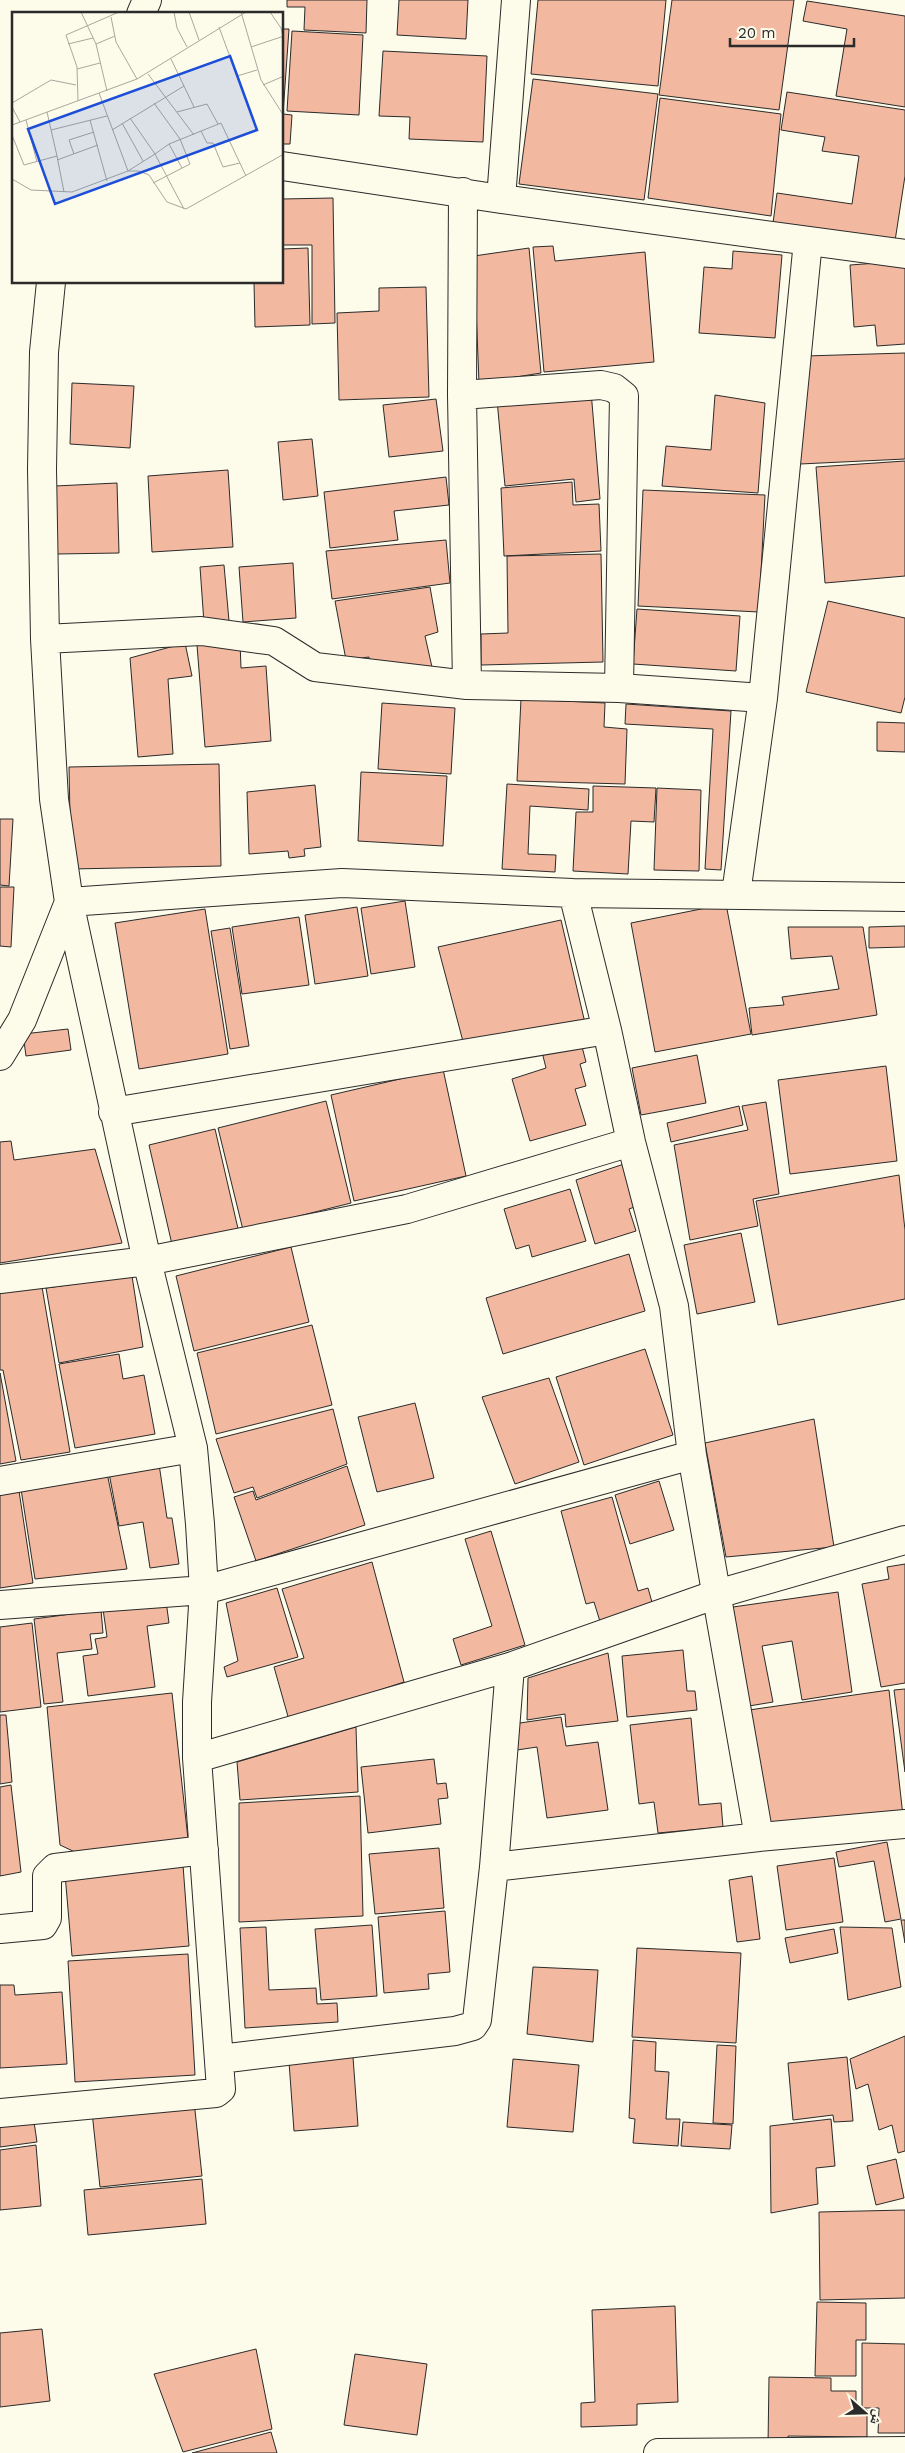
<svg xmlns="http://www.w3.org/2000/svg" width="905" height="2453" font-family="'Work Sans','Noto Naskh Arabic',sans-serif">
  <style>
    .building { fill: #f2b8a0; stroke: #2b2b2b }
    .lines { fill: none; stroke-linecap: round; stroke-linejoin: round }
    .minor-casing { stroke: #2b2b2b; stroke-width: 30 }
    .minor { stroke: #fdfbea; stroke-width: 28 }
    .inset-road { fill: none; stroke: #a9a89e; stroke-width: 1 }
    .view { fill: #1d4ed8; fill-opacity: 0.15; stroke: #1d4ed8; stroke-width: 2.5 }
    .inset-edge { fill: none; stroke: #2b2b2b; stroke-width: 2.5 }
  </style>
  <rect width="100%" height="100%" fill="#fdfbea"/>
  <path class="building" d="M287 0H367L366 33 304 30 305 7H287Z
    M399 0H468L466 39 397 35Z
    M538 0H666L658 86 531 74Z
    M672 0H794L779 110 659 95Z
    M807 1 905 16V107L836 96 847 29 803 21Z
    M282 29H289L283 114 292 115 290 144H282Z
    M292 31 363 35 359 115 287 111Z
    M383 51 487 56 483 142 409 139 410 117 379 116Z
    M533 79 658 94 644 200 519 184Z
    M787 92 905 110V176L895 241 773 223 777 193 852 204 859 156 822 151 825 137 781 130Z
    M660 98 781 114 771 216 648 198Z
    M333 198 335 323 312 324V245H282V199Z
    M553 246 555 261 645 252 654 362 544 372 533 247Z
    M308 248 310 325 255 327 254 282H282V249Z
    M529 248 541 373 479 383 474 256Z
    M733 251 782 255 775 338 699 333 704 267 732 269Z
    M905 261V344L877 346 875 325 854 327 850 265Z
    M426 287 429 397 339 400 337 313 379 311V288Z
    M905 353V459L800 464 805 356Z
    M72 383 134 386 130 448 70 444Z
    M591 391 600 499 576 502 574 479 505 486 497 400Z
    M715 395 765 403 758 493 662 486 666 446 711 450Z
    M436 399 443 451 389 457 383 405Z
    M312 439 318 496 283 500 278 442Z
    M905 461V576L825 583 816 467Z
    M228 470 233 547 152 552 148 476Z
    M446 477 449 505 394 511 398 540 330 548 324 492Z
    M572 482 573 505 599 504 601 551 504 556 501 488Z
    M117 483 119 553 57 554 55 486Z
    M643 490 765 495 759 612 638 606Z
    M446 540 450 583 332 599 326 551Z
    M601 554 603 662 481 665V634L508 633 507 556Z
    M293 563 296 618 243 622 239 567Z
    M224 565 229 621 204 623 200 567Z
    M430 587 438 632 425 636 432 667 370 666 369 657 346 660 335 601Z
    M828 601 905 618V697L901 713 806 692Z
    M637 609 740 616 736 671 633 664Z
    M240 642 241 668 266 666 271 741 205 747 197 645Z
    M185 643 192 676 168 679 173 754 138 757 130 658Z
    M521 699 605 703 604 727 627 729 625 784 517 781Z
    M382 703 455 708 451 774 378 769Z
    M626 704 731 711 721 870 705 869 713 729 625 724Z
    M877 722 905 723V752L877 751Z
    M219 764 221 866 71 869 69 767Z
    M361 772 447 776 443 846 358 841Z
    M507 784 589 789 588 810 530 806 528 854 556 855 555 872 502 869Z
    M315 785 321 847 304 849 305 856 289 858 288 851 249 854 247 792Z
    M593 786 656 788 654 822 631 821 628 874 573 871 576 812H593Z
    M657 788 701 790 699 871 654 870Z
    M0 819H13L9 886 0 885Z
    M0 887H14L11 947 0 946Z
    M405 901 415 967 371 974 361 908Z
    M726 904 751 1034 655 1052 631 923Z
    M357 907 368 976 315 984 305 915Z
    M205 909 228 1054 139 1069 115 923Z
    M299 917 309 985 242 994 232 927Z
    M561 920 585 1023 465 1049 438 947Z
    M905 926V947L869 948V927Z
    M788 927H863L877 1015 752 1035 749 1008 784 1005 782 997 839 989 832 956 791 959Z
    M230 928 249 1046 230 1049 211 931Z
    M68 1029 71 1050 26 1056 23 1034Z
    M580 1039 586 1062 580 1064 586 1086 575 1089 586 1125 530 1141 512 1079 546 1068 541 1048Z
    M697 1055 706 1103 641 1115 632 1068Z
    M886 1066 897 1161 790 1174 778 1080Z
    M443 1069 466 1176 354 1201 331 1095Z
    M326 1101 351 1203 243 1230 218 1128Z
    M766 1102 779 1194 753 1199 758 1226 690 1240 674 1145 748 1130 742 1106Z
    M739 1106 743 1125 671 1142 667 1123Z
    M215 1129 239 1233 174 1253 149 1145Z
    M11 1141 14 1160 95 1149 122 1243 0 1263V1142Z
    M627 1163 640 1205 629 1209 636 1231 595 1244 576 1180Z
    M899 1175 905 1230V1299L778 1325 756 1201Z
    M570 1189 586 1241 532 1257 529 1245 516 1249 504 1209Z
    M741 1233 755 1302 697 1314 684 1245Z
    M291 1247 309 1322 194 1351 176 1276Z
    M629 1254 645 1311 503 1354 486 1298Z
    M132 1276 143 1347 59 1363 46 1288Z
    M42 1287 70 1452 21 1460 3 1370H0V1293Z
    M312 1325 332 1405 216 1434 197 1353Z
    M645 1349 673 1435 584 1465 556 1377Z
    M119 1354 123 1379 144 1375 155 1434 75 1448 59 1364Z
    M0 1373 16 1461 0 1464Z
    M549 1378 579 1462 515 1484 482 1397Z
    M415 1403 434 1478 377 1492 358 1417Z
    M333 1409 347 1464 257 1498 253 1487 234 1493 216 1439Z
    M814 1419 834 1547 726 1557 705 1443Z
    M159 1464 167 1518H172L179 1564 150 1568 143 1522 119 1526 109 1473Z
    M347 1466 365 1525 256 1561 234 1497 253 1491 256 1500Z
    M107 1473 127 1569 35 1579 21 1489Z
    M659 1481 674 1530 630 1544 615 1495Z
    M19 1491 33 1583 0 1588V1494Z
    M612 1497 638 1591 648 1588 655 1613 602 1628 594 1602 586 1604 561 1511Z
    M491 1531 525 1645 461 1665 453 1639 492 1626 465 1539Z
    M372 1562 404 1682 289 1720 274 1667 304 1658 282 1589Z
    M905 1564V1683L881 1687 862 1584 889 1579 887 1567Z
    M277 1588 298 1657 227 1677 224 1667 238 1661 226 1603Z
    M838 1592 852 1692 802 1700 792 1641 762 1646 773 1702 749 1706 733 1607Z
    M166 1601 169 1623 147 1626 155 1687 88 1696 83 1656 98 1654 95 1639 107 1637 103 1609Z
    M101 1610 103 1633 90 1634 92 1649 57 1653 63 1702 44 1704 34 1619Z
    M32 1623 41 1707 0 1712V1627Z
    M683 1650 687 1691H695L697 1710 627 1717 622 1656Z
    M608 1653 618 1721 566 1727 565 1714 527 1720 528 1678Z
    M905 1689V1772L894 1690Z
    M889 1690 903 1816 769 1829 749 1710Z
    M172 1693 188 1839 77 1853 60 1845 47 1707Z
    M0 1715H6L12 1782 0 1784Z
    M561 1717 566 1746 598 1742 608 1810 547 1818 537 1747 517 1750 513 1724Z
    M691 1718 699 1805 721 1803 723 1827 658 1833 654 1802 639 1804 630 1725Z
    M356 1727 358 1792 240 1800 237 1762Z
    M434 1759 437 1784 446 1783 448 1798 438 1799 441 1824 368 1833 361 1767Z
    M11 1785 21 1872 0 1876V1787Z
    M360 1796 363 1916 239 1922V1803Z
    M887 1842 901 1919 885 1922 874 1861 839 1867 836 1852Z
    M439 1848 444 1908 375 1914 369 1854Z
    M834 1858 843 1922 786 1930 777 1866Z
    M183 1865 189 1946 72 1956 65 1874Z
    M752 1876 760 1939 737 1942 729 1880Z
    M445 1911 450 1972 428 1974 429 1989 384 1993 378 1917Z
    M901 1920H905V1943Z
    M372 1925 377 1996 321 2000 315 1929Z
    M266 1927 269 1990 316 1988 317 2004 337 2003 338 2022 245 2028 240 1928Z
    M840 1927 892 1928 901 1987 848 2000Z
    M834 1929 838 1953 790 1963 785 1938Z
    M637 1948 741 1953 736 2043 632 2037Z
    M188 1954 195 2075 75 2082 68 1961Z
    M533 1967 598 1970 593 2042 527 2034Z
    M0 1985H14L15 1995 62 1992 67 2064 0 2068Z
    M905 2036V2151L898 2153 892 2125 879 2130 868 2084 856 2089 850 2059Z
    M633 2040 656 2042 655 2071 669 2072 666 2119H680L678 2146 633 2143 635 2119 629 2118Z
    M717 2045 736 2046 733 2124 713 2123Z
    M353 2057 358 2126 294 2131 289 2062Z
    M847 2057 853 2121 834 2122 833 2115 793 2120 788 2063Z
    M513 2059 579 2065 573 2132 507 2127Z
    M194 2101 202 2176 100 2187 92 2112Z
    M33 2115 37 2142 0 2147V2119Z
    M831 2119 835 2166 816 2168 818 2204 771 2213 770 2126Z
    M683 2122 732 2125 730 2149 681 2146Z
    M36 2145 41 2206 0 2210V2150Z
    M896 2159 904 2198 876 2205 867 2166Z
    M202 2179 206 2224 88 2235 84 2190Z
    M905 2210V2298L820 2300 819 2212Z
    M817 2302 866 2303V2340H856V2376H815Z
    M675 2306 678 2402 637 2404V2425L581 2427V2403L595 2402 592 2310Z
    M42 2329 50 2401 0 2407V2333Z
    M862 2343 905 2344V2433H878L879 2408H862Z
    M256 2349 272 2429 183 2452 154 2374Z
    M355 2354 427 2364 417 2435 344 2425Z
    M769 2377 831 2378V2391H856V2410H867V2437L788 2436V2446L768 2445Z
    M271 2432 277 2453H192Z"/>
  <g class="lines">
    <defs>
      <path id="minor" d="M141 14 147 0
        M282 166 501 199 516 0
        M463 192 462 395 467 685
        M501 199 905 254
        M462 395 601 385 614 388 624 396 619 688
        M45 639 201 631 274 641 315 667 467 685 619 688 763 698
        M573 893 607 1030 631 1142 674 1306 692 1455 759 1837
        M736 894 763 698 808 241
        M0 1056 22 1020 69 902 54 799 45 639 42 469 44 352 51 282
        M113 1112 607 1030
        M631 1142 407 1209 147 1261 69 902 342 883 573 893 905 897
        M0 1279 147 1261 193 1448 200 1524 204 1590 197 1702V1758L221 2089 216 2093 0 2113
        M0 1481 193 1448
        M0 1605 204 1590 692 1455
        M197 1758 510 1667 717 1594 905 1540
        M494 1867 759 1837 905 1824
        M0 1929 43 1925 47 1918V1876L55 1868 204 1850
        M220 2059 455 2031 473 2026 477 2020 494 1867 510 1667
        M658 2453 905 2451"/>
    </defs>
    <use href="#minor" class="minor-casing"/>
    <use href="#minor" class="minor"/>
  </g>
  <g transform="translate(12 12)">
    <rect width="271" height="271" fill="#fdfbea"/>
    <path class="inset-road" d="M69 0 84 32 95 79M162 0 165 16 175 35M177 0 187 28M229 0 249 68 272 104M258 0 269 16 272 30M99 5 104 30 125 67M207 15 225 64 245 58M56 32 81 26M84 32 103 24M239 35 272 24M159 47 182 95M65 57 88 51M136 62 182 123M251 73 272 64M87 81 116 159 143 142 118 106M66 89 65 55 54 23 107 0M0 91 39 68 64 73M0 95 8 110M35 100 45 144M165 100 195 92 206 112M14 108 25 150M78 108 95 169M110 111 131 149M0 113 125 67 234 0M39 118 95 104M100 118 172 74M189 119 195 131H201L211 155 228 151M0 123 12 153 45 144 52 180M157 132 170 156M62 142 57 128 82 120M45 148 86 133M0 167 19 178 60 180 116 159H127L137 163 155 190 174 197 272 142M141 171 178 152 168 127 142 91M172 197 143 142 157 132 209 111 234 164"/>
    <path class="view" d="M218 44 245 118 43 192 16 117Z"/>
    <rect width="271" height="271" class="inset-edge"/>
  </g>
  <g transform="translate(865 2413) rotate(110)" stroke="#fdfbea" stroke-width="4" paint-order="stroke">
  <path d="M0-4L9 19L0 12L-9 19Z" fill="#2b2b2b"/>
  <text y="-8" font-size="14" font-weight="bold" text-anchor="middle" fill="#2b2b2b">ش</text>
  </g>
  <path d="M730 38v8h124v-8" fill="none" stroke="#2b2b2b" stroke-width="2.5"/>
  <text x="738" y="38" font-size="15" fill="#2b2b2b" stroke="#fdfbea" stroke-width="4" paint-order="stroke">20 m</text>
</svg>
